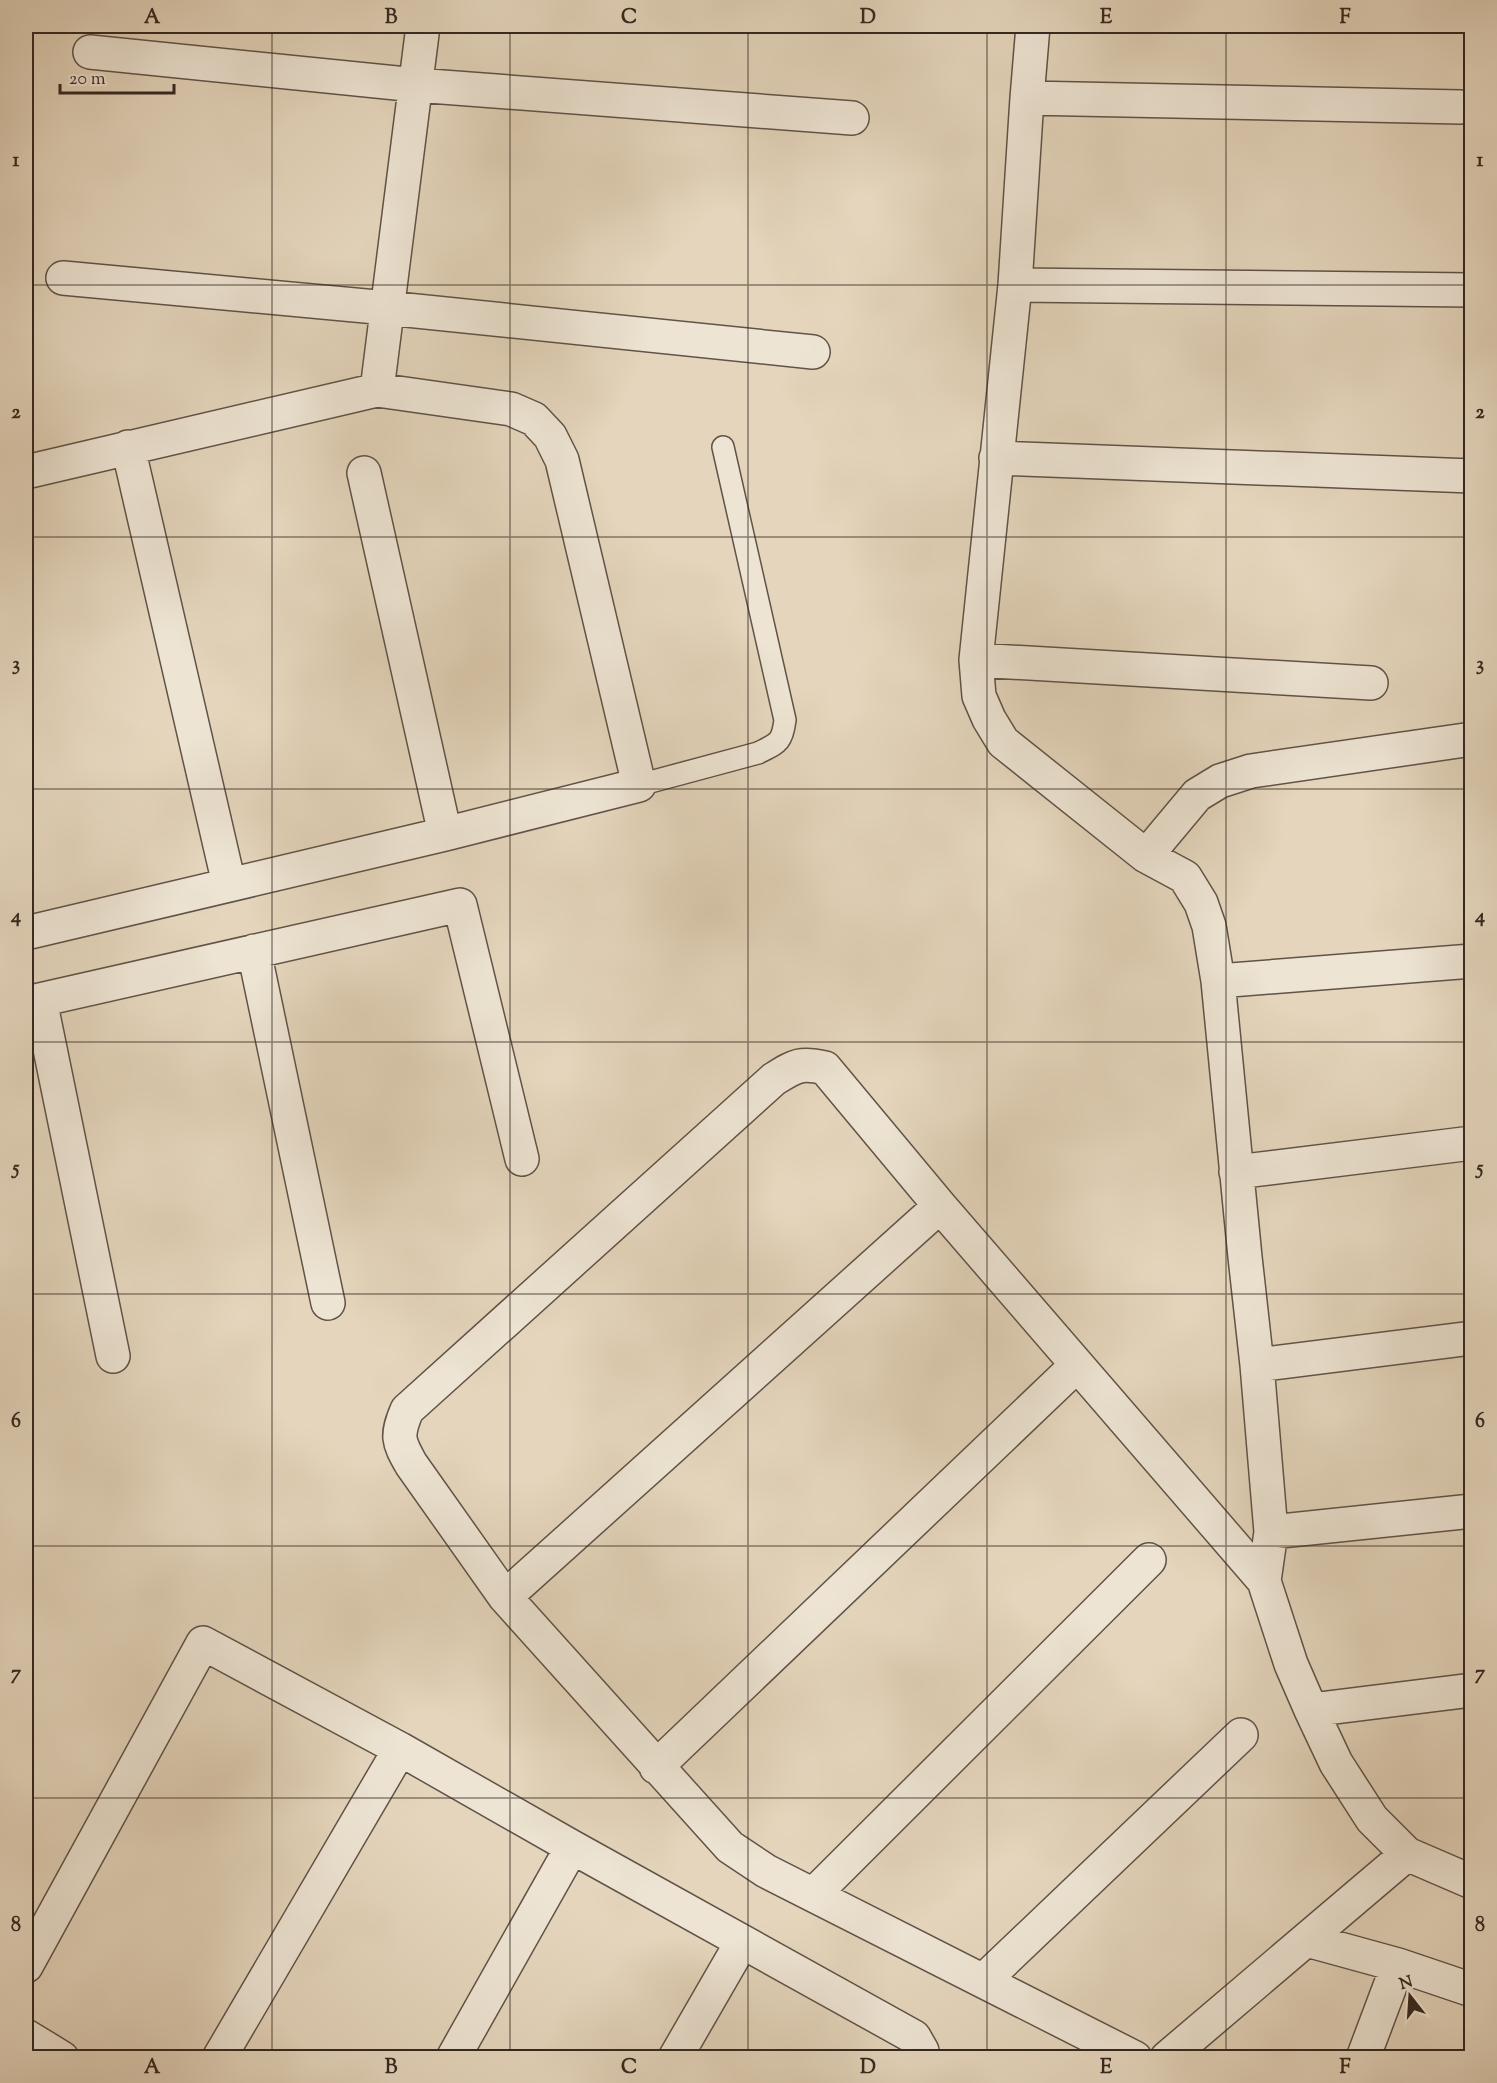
<svg xmlns="http://www.w3.org/2000/svg" width="1497" height="2083" font-family="'Sorts Mill Goudy',serif">
  <style>
    .lines { fill: none; stroke-linecap: round; stroke-linejoin: round }
    .service-casing { stroke: #605347; stroke-width: 24 }
    .minor-casing { stroke: #605347; stroke-width: 36 }
    .service { stroke: #ede4d3; stroke-width: 21 }
    .minor { stroke: #ede4d3; stroke-width: 33 }
    .grid { fill: none; stroke: #342820; stroke-width: 1.5; stroke-opacity: 0.55 }
    .neatline { fill: none; stroke: #342820; stroke-width: 2 }
    .grid-label { font-size: 20px; text-anchor: middle; font-weight: bold; fill: #342820 }
  </style>
  <rect width="100%" height="100%" fill="#e4d5bc"/>
  <filter id="stains"><feTurbulence type="fractalNoise" baseFrequency=".00333" numOctaves="4"/><feColorMatrix values="0 0 0 0 .2 0 0 0 0 .09 0 0 0 0 .02 0 0 0 .5 -.17"/></filter>
  <radialGradient id="worn" r=".72"><stop offset=".6" stop-color="#630" stop-opacity="0"/><stop offset="1" stop-color="#630" stop-opacity=".3"/></radialGradient>
  <g class="lines">
    <defs>
      <path id="service" d="M639 785 758 753C778 743 782 743 785 720L723 447"/>
      <path id="minor" d="M1033 26 1027 98 1015 285 976 660 979 696 989 719 1003 742 1146 856 1185 877 1201 903 1209 926 1218 981 1245 1257 1257 1365 1271 1532 1264 1581
        M90 52 416 85 852 118
        M1027 98 1461 107
        M63 278 387 308 813 352
        M1015 285 1472 290
        M377 390 423 26
        M128 447 229 884
        M996 458 1472 476
        M26 472 377 390 511 409 534 419 550 436 562 460 639 785 445 834 26 933
        M364 473 445 834
        M976 660 1371 683
        M1146 856 1197 795 1220 781 1251 771 1472 739
        M254 951 328 1303
        M1218 981 1472 961
        M40 1000 113 1356
        M26 1003 460 905 522 1159
        M1236 1172 1472 1143
        M1257 1365 1472 1338
        M1271 1532 1472 1511
        M505 1597 940 1206
        M1311 1710 1472 1690
        M656 1767 1077 1365
        M814 1894 1149 1560
        M1307 1940 1398 1965 1472 1990
        M26 1966 203 1643 400 1749 572 1847 914 2037 922 2051V2058
        M984 1980 1241 1735
        M26 2036 62 2058
        M219 2058 400 1749
        M453 2058 572 1847
        M675 2058 742 1942
        M1135 2058 766 1871 730 1847 505 1597 411 1464C398 1441 396 1436 407 1410L774 1079C795 1066 800 1062 825 1068L940 1206 1264 1581 1291 1664 1311 1710 1336 1763 1372 1819 1407 1854 1472 1882
        M1167 2058 1407 1854
        M1363 2058 1398 1965"/>
    </defs>
    <use href="#service" class="service-casing"/>
    <use href="#minor" class="minor-casing"/>
    <use href="#service" class="service"/>
    <use href="#minor" class="minor"/>
  </g>
  <path class="grid" d="M272 26V2058M510 26V2058M748 26V2058M987 26V2058M1226 26V2058M26 285H1472M26 537H1472M26 789H1472M26 1042H1472M26 1294H1472M26 1546H1472M26 1798H1472"/>
  <rect width="1497" height="2083" fill="none" stroke="#e4d5bc" stroke-width="66"/>
  <g transform="translate(1410 1996) rotate(343)" stroke="#ede4d3" stroke-width="4.5" paint-order="stroke">
  <path d="M0-4.5L10 22L0 15L-10 22Z" fill="#342820"/>
  <text y="-9" font-size="16" font-weight="bold" text-anchor="middle" fill="#342820">N</text>
  </g>
  <path d="M60 84v9h114v-9" fill="none" stroke="#342820" stroke-width="3"/>
  <text x="69" y="84" font-size="18" fill="#342820" stroke="#ede4d3" stroke-width="4.5" paint-order="stroke">20 m</text>
  <rect x="33" y="33" width="1431" height="2017" class="neatline"/>
  <g class="grid-label">
    <text x="152" y="23">A</text>
    <text x="391" y="23">B</text>
    <text x="629" y="23">C</text>
    <text x="868" y="23">D</text>
    <text x="1106" y="23">E</text>
    <text x="1345" y="23">F</text>
    <text x="16" y="166">1</text>
    <text x="1480" y="166">1</text>
    <text x="16" y="418">2</text>
    <text x="1480" y="418">2</text>
    <text x="16" y="670">3</text>
    <text x="1480" y="670">3</text>
    <text x="16" y="922">4</text>
    <text x="1480" y="922">4</text>
    <text x="16" y="1174">5</text>
    <text x="1480" y="1174">5</text>
    <text x="16" y="1427">6</text>
    <text x="1480" y="1427">6</text>
    <text x="16" y="1679">7</text>
    <text x="1480" y="1679">7</text>
    <text x="16" y="1931">8</text>
    <text x="1480" y="1931">8</text>
    <text x="152" y="2073">A</text>
    <text x="391" y="2073">B</text>
    <text x="629" y="2073">C</text>
    <text x="868" y="2073">D</text>
    <text x="1106" y="2073">E</text>
    <text x="1345" y="2073">F</text>
  </g>
  <rect width="100%" height="100%" filter="url(#stains)"/>
  <rect width="100%" height="100%" fill="url(#worn)"/>
</svg>
